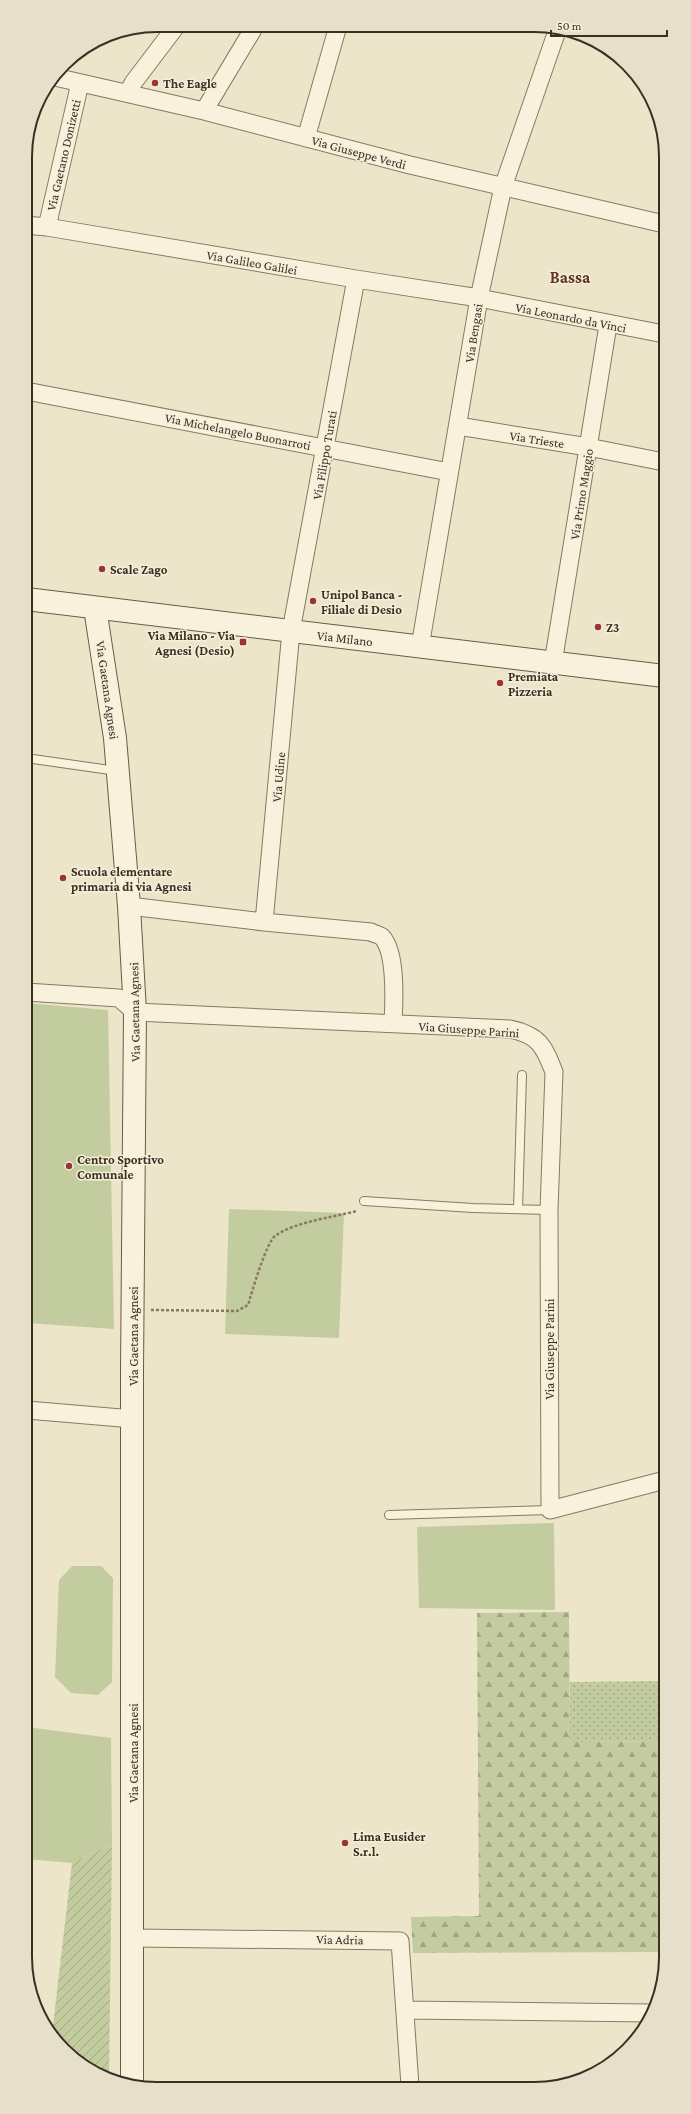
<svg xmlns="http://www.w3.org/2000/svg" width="691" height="2114" font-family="'Crimson Pro',serif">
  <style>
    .grass { fill: url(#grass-dots) }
    .forest { fill: url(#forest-firs) }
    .park { fill: #c3cc9e }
    .garden { fill: url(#garden-furrows) }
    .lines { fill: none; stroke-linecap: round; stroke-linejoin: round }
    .lane-casing { stroke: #8a785f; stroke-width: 10 }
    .street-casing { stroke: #8a785f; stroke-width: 19 }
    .secondary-casing { stroke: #6c5a42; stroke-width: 24 }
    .path { stroke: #8a785f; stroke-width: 2.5; stroke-dasharray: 3 2; stroke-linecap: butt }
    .lane { stroke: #f8f2dd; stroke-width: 8 }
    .street { stroke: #f8f2dd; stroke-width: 17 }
    .secondary { stroke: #f8f2dd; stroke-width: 22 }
    .poi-dot { fill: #963731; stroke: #f5efd9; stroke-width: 1.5 }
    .labels { text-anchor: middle; stroke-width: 3; stroke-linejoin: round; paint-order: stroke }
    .poi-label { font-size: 13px; font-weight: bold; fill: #3b2f22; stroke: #f5efd9; text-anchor: start }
    .street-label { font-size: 13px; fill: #3b2f22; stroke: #f5efd9 }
    .district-label { font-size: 17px; font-weight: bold; fill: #663523; stroke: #f5efd9 }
    .rim { fill: none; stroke: #3b2f22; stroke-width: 2 }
  </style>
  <defs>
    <pattern id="grass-dots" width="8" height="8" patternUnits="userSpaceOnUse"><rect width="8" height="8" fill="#c3cc9e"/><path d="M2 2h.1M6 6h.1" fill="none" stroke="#a0a680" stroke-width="1.8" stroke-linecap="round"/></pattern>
    <pattern id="forest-firs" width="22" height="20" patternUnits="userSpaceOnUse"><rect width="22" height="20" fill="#c3cc9e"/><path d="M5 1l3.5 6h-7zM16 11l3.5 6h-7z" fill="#a0a680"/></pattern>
    <pattern id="garden-furrows" width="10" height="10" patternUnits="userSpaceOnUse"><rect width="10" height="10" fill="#c3cc9e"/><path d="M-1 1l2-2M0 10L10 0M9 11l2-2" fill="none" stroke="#a0a680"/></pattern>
  </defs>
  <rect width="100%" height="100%" fill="#ede5ca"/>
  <path class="grass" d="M665 1681V1741L570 1742V1682Z"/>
  <path class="forest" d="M569 1612 570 1742 665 1741 666 1952 413 1953 411 1917 479 1916 477 1613Z"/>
  <path class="park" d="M26 1003 108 1010 114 1329 27 1323Z
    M229 1209 344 1213 339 1338 225 1334Z
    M554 1523 555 1610 419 1608 417 1527Z
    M72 1566H101L113 1578 112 1682 98 1695 71 1693 55 1677 59 1580Z
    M27 1727 111 1738 112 1844 72 1863 27 1859Z"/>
  <path class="garden" d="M112 1844 109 2079C86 2071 66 2053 52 2034L72 1863Z"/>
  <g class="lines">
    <defs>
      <path id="lane" d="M26 758 117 771
        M364 1201 473 1208 549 1210
        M518 1209 522 1075
        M389 1515 550 1510"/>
      <path id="street" d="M55 77 204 111 410 165 664 224
        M128 93 133 83 177 25
        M204 111 255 26
        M306 138 338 26
        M25 225 47 227 356 279 479 298 664 334
        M47 227 80 83
        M26 391 449 472
        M458 426 588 447 664 462
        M420 647 479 298 503 187 558 28
        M553 663 608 325
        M129 906 264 922 291 631 356 279
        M264 922 371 932C374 934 380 935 382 937 397 953 394 1003 393 1023
        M26 992 119 998 135 1012 510 1029C539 1035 544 1046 554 1072L549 1210 550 1510 665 1480
        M27 1410 133 1419
        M134 1938 400 1941 410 2086
        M405 2010 650 2013"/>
      <path id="secondary" d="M26 599 664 676
        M95 608 115 738 129 906 135 1012 132 1372V2086"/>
    </defs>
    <use href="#lane" class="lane-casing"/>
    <use href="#street" class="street-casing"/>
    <use href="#secondary" class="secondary-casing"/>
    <path class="path" d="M151 1310 237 1311 248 1305C252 1292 266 1243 275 1236 294 1222 334 1217 357 1211"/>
    <use href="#lane" class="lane"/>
    <use href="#street" class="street"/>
    <use href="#secondary" class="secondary"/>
  </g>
  <g class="poi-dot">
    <circle cx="155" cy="83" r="4"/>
    <circle cx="102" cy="569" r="4"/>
    <circle cx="313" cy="601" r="4"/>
    <circle cx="598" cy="627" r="4"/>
    <rect x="239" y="638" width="8" height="8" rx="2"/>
    <circle cx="500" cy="683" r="4"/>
    <circle cx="63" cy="878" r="4"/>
    <circle cx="69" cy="1166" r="4"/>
    <circle cx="345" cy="1843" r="4"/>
  </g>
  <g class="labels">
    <g class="poi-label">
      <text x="163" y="88">The Eagle</text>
      <text x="110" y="574">Scale Zago</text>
      <text x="321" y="599">Unipol Banca -<tspan x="321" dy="15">Filiale di Desio</tspan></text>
      <text x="606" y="632">Z3</text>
      <text x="235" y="640" text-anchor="end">Via Milano - Via<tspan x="235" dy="15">Agnesi (Desio)</tspan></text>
      <text x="508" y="681">Premiata<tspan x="508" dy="15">Pizzeria</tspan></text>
      <text x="71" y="876">Scuola elementare<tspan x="71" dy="15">primaria di via Agnesi</tspan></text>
      <text x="77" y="1164">Centro Sportivo<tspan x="77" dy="15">Comunale</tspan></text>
      <text x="353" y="1841">Lima Eusider<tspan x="353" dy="15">S.r.l.</tspan></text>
    </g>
    <g class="street-label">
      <text transform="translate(359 152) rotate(15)" y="5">Via Giuseppe Verdi</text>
      <text transform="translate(63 155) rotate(-77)" y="5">Via Gaetano Donizetti</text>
      <text transform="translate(252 262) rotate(10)" y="5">Via Galileo Galilei</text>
      <text transform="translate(571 317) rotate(11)" y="5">Via Leonardo da Vinci</text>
      <text transform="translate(473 333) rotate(-81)" y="5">Via Bengasi</text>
      <text transform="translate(238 431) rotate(11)" y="5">Via Michelangelo Buonarroti</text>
      <text transform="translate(537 439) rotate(9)" y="5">Via Trieste</text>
      <text transform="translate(324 455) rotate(-80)" y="5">Via Filippo Turati</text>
      <text transform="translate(581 494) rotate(-81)" y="5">Via Primo Maggio</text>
      <text transform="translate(345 638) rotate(7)" y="5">Via Milano</text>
      <text transform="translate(108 690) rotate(82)" y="5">Via Gaetana Agnesi</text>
      <text transform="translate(278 777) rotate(-85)" y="5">Via Udine</text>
      <text transform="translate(134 1012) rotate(-91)" y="5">Via Gaetana Agnesi</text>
      <text transform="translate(469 1029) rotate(4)" y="5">Via Giuseppe Parini</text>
      <text transform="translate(133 1336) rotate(-90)" y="5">Via Gaetana Agnesi</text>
      <text transform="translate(549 1349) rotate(-90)" y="5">Via Giuseppe Parini</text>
      <text transform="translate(133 1753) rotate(-90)" y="5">Via Gaetana Agnesi</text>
      <text transform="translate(340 1939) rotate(1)" y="5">Via Adria</text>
    </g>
    <g class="district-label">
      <text x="570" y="283">Bassa</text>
    </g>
  </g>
  <path d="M0 0H691V2114H0ZM157 32H534A125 125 0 0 1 659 157V1957A125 125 0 0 1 534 2082H157A125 125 0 0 1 32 1957V157A125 125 0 0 1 157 32Z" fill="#e6e0ca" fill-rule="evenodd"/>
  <path class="rim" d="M157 32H534A125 125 0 0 1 659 157V1957A125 125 0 0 1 534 2082H157A125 125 0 0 1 32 1957V157A125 125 0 0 1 157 32Z"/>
  <path d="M551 30v6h116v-6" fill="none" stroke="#3b2f22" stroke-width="2"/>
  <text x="557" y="30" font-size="12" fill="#3b2f22" stroke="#f5efd9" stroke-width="3" paint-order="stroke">50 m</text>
</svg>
